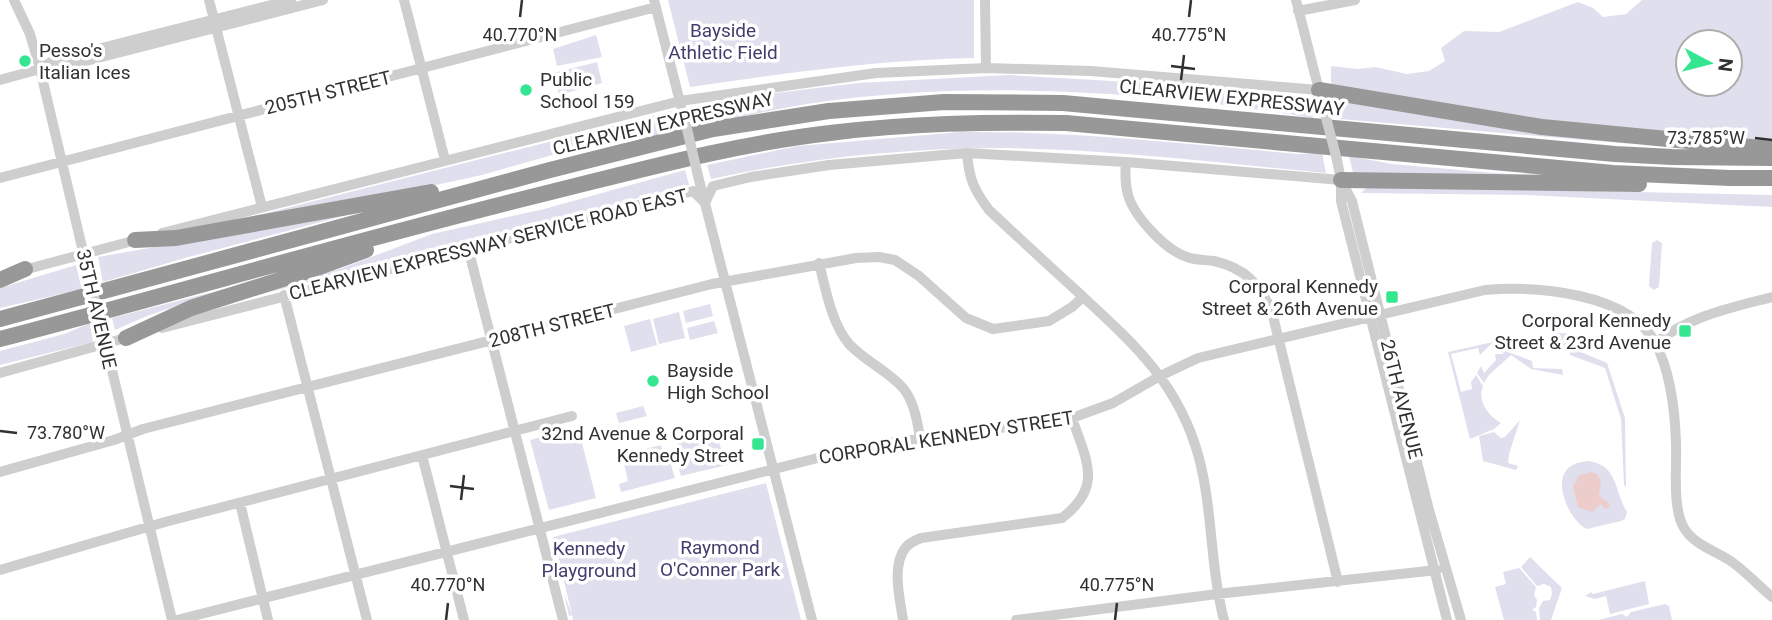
<svg xmlns="http://www.w3.org/2000/svg" width="1772" height="620" font-family="Roboto,sans-serif">
  <style>
    .green { fill: #e0dfee; fill-rule: evenodd }
    .water { fill: #edcccc }
    .lines { fill: none; stroke-linecap: round; stroke-linejoin: round }
    .minor { stroke: #cecece; stroke-width: 10 }
    .highway { stroke: #989898; stroke-width: 16 }
    .minor-bridge { stroke: #cecece; stroke-width: 10 }
    .ticks { fill: none; stroke: #313131; stroke-width: 2.5 }
    .poi-dot { fill: #34e690; stroke: #fff; stroke-width: 2.5 }
    .labels { text-anchor: middle; stroke-width: 7; stroke-linejoin: round; paint-order: stroke }
    .park-label { font-size: 19px; fill: #433d6e; stroke: #fff }
    .poi-label { font-size: 19px; fill: #313131; stroke: #fff; text-anchor: start }
    .street-label { font-size: 19px; fill: #313131; stroke: #fff }
    .ticks-label { font-size: 18px; text-anchor: middle; fill: #313131; stroke: #fff; stroke-width: 7; stroke-linejoin: round; paint-order: stroke }
  </style>
  <rect width="100%" height="100%" fill="#fff"/>
  <path class="green" d="M668 0H974V58C878 60 785 73 690 87Z
    M1642 0H1772V145L1562 126 1334 91 1331 82V66L1358 69 1375 67 1407 74 1429 71 1445 61 1441 48 1464 31 1499 32 1578 2 1593 8 1603 17 1626 14ZM1688 42H1730V84H1688Z
    M596 35 602 57 557 66 553 49Z
    M597 62 602 83 559 95 553 73Z
    M1009 75 1147 83 1308 99 1313 118C1152 91 969 79 807 104 771 110 734 118 697 126L693 108 776 93 858 83Z
    M1335 100 1632 144 1340 119Z
    M671 111 676 132 563 152 482 175 408 191 239 220Z
    M960 132C1074 131 1186 144 1299 154L1322 153 1326 173C1219 163 1110 149 1002 148 905 148 806 158 711 179L707 165 798 146Z
    M1349 156 1392 164 1585 181 1354 177Z
    M685 170 689 185 230 302 229 300 340 269 432 234 544 209Z
    M1368 186 1772 195V207L1526 195 1361 193Z
    M366 210 185 258 103 282 98 257Z
    M1657 240 1662 243 1659 287 1654 290 1649 286 1652 243Z
    M76 265 82 289 0 308V288Z
    M232 287 147 316 115 330 112 318Z
    M710 304 713 316 686 323 683 311Z
    M679 312 685 338 659 344 653 319Z
    M650 319 657 345 631 352 624 326Z
    M714 321 718 333 690 340 687 328Z
    M90 323 93 342 0 365V351L64 334Z
    M1557 333H1568L1566 346 1607 363 1625 418 1626 487 1624 485 1621 419 1605 368 1570 355V348L1529 345 1528 351 1502 341 1557 344Z
    M1493 342 1480 355 1478 348 1451 354 1461 392 1472 389 1471 382 1476 375 1483 386C1477 401 1488 416 1501 423L1494 429 1470 439 1448 352Z
    M1500 349 1532 361 1533 368 1562 369 1563 375 1531 369 1511 355 1489 375 1484 383 1477 373 1481 366 1484 373 1496 360 1495 354H1504Z
    M643 406 647 416 619 423 616 413Z
    M1520 420 1509 454 1508 463 1518 466 1516 470 1483 461 1479 436 1494 432 1501 438 1505 437Z
    M578 427 596 498 549 510 530 440Z
    M716 431 723 456 733 455 735 463 681 476 675 456 678 448 677 440Z
    M661 445 663 453 669 458 675 478 621 492 619 484 628 481 622 455Z
    M1587 461C1618 464 1614 490 1627 512L1625 519 1621 521 1587 529C1570 522 1550 479 1571 466 1575 463 1582 462 1587 461Z
    M766 483 801 620H573L572 615 569 616 564 594 572 614 553 537Z
    M1530 557 1562 588 1551 620H1540L1539 608 1543 601 1550 600 1552 594 1551 587 1544 584 1537 586 1521 567Z
    M1519 568 1536 587 1534 595 1537 600 1536 607 1532 610 1536 612 1537 620H1504L1495 587 1506 584 1503 572Z
    M1645 581 1649 604 1610 614 1606 596 1595 599 1585 596 1591 592 1593 594Z
    M1665 604 1669 606 1672 620H1598L1622 614 1627 617 1631 612Z"/>
  <path class="water" d="M1592 472 1597 474 1601 481 1599 496 1608 502 1610 506 1605 509 1601 504 1592 512 1578 507 1573 487 1579 475Z"/>
  <g class="lines">
    <path class="minor" d="M14 0 30 34 40 69 85 260
      M209 0 262 207
      M404 0 445 160
      M654 0 681 106
      M985 0 986 68
      M1296 0 1324 110
      M1298 11 1355 0
      M40 69 54 60 291 0
      M0 80 40 69H55L323 0
      M967 153C969 179 974 190 989 210 1019 238 1049 266 1079 293 1133 343 1179 383 1199 458 1213 511 1210 567 1224 620
      M1337 160 1341 180V201L1447 620
      M1126 162C1125 173 1125 184 1128 195 1134 216 1165 250 1187 257 1195 260 1205 260 1214 261 1245 268 1260 284 1272 312L1338 582
      M698 176 812 620
      M0 178 656 7
      M1341 180 1352 201 1429 510 1461 620
      M162 233 680 101 876 73 986 68 1091 71 1319 90
      M468 248 563 620
      M819 263C826 290 831 322 849 344 865 361 888 371 903 388 914 401 918 423 920 439
      M20 271 140 239
      M284 295 367 620
      M162 328 693 191 705 203 713 186 751 177 829 165 967 153 1126 162 1341 180
      M104 337 172 620
      M1655 343C1690 316 1730 308 1772 297
      M0 373 129 337
      M422 455 464 620
      M0 472 114 440 143 429 712 284 856 258 879 257 895 260 919 276 966 318 993 329 1049 321 1072 307 1083 297
      M240 503 268 620
      M0 570 165 522 572 416
      M177 620 861 447 1072 418 1113 403 1160 376 1198 358 1485 290C1536 286 1629 292 1656 344 1671 374 1675 411 1676 443 1677 467 1672 508 1684 528 1694 545 1716 551 1732 562 1746 572 1759 586 1772 597
      M903 620C900 599 891 565 906 547 910 543 916 540 921 538L1062 518C1104 486 1086 460 1072 418
      M1016 620 1217 594 1437 570"/>
    <path class="highway" d="M1319 90 1542 127 1772 149
      M1341 180 1639 184
      M135 240 176 238 431 192
      M0 280 25 269
      M0 319 550 170 713 129 829 111 944 102 1063 103 1615 154 1672 157 1772 158
      M126 338 191 308 314 269 366 250
      M0 339C184 291 367 237 551 192 644 169 735 144 830 133 908 123 987 122 1066 123L1613 173 1730 178H1772"/>
    <path class="minor-bridge" d="M1324 110 1337 160
      M683 112 698 176
      M87 266 102 332"/>
  </g>
  <path class="ticks" d="M520 17 522 0M1189 17 1191 0M1171 66 1195 69M1181 80 1184 55M1755 138 1772 140M0 431 17 433M450 486 474 489M461 500 464 475M446 620 448 603M1115 620 1117 603"/>
  <g class="poi-dot">
    <circle cx="25" cy="61" r="7"/>
    <circle cx="526" cy="90" r="7"/>
    <rect x="1385" y="290" width="14" height="14" rx="3.5"/>
    <rect x="1678" y="324" width="14" height="14" rx="3.5"/>
    <circle cx="653" cy="381" r="7"/>
    <rect x="751" y="437" width="14" height="14" rx="3.5"/>
  </g>
  <g class="labels">
    <g class="park-label">
      <text x="723" y="37">Bayside<tspan x="723" dy="22">Athletic Field</tspan></text>
      <text x="720" y="554">Raymond<tspan x="720" dy="22">O'Conner Park</tspan></text>
      <text x="589" y="555">Kennedy<tspan x="589" dy="22">Playground</tspan></text>
    </g>
    <g class="poi-label">
      <text x="39" y="57">Pesso's<tspan x="39" dy="22">Italian Ices</tspan></text>
      <text x="540" y="86">Public<tspan x="540" dy="22">School 159</tspan></text>
      <text x="1378" y="293" text-anchor="end">Corporal Kennedy<tspan x="1378" dy="22">Street &amp; 26th Avenue</tspan></text>
      <text x="1671" y="327" text-anchor="end">Corporal Kennedy<tspan x="1671" dy="22">Street &amp; 23rd Avenue</tspan></text>
      <text x="667" y="377">Bayside<tspan x="667" dy="22">High School</tspan></text>
      <text x="744" y="440" text-anchor="end">32nd Avenue &amp; Corporal<tspan x="744" dy="22">Kennedy Street</tspan></text>
    </g>
    <g class="street-label">
      <text transform="translate(328 92) rotate(-14)" y="7">205TH STREET</text>
      <text transform="translate(1232 97) rotate(6)" y="7">CLEARVIEW EXPRESSWAY</text>
      <text transform="translate(663 123) rotate(-13)" y="7">CLEARVIEW EXPRESSWAY</text>
      <text transform="translate(488 244) rotate(-14)" y="7">CLEARVIEW EXPRESSWAY SERVICE ROAD EAST</text>
      <text transform="translate(97 309) rotate(77)" y="7">35TH AVENUE</text>
      <text transform="translate(552 325) rotate(-14)" y="7">208TH STREET</text>
      <text transform="translate(1402 399) rotate(76)" y="7">26TH AVENUE</text>
      <text transform="translate(946 437) rotate(-9)" y="7">CORPORAL KENNEDY STREET</text>
    </g>
  </g>
  <g class="ticks-label">
    <text x="1189" y="41">40.775°N</text>
    <text x="520" y="41">40.770°N</text>
    <text x="1706" y="144">73.785°W</text>
    <text x="66" y="439">73.780°W</text>
    <text x="448" y="591">40.770°N</text>
    <text x="1117" y="591">40.775°N</text>
  </g>
  <g transform="translate(1709 63) rotate(97)"><circle r="33" fill="#ffffff" stroke="#adadad" stroke-width="2"/>
  <path d="M0-5L12 26L0 18L-12 26Z" fill="#34e690"/>
  <text y="-10" font-size="19" font-weight="bold" text-anchor="middle" fill="#313131">N</text>
  </g>
</svg>
